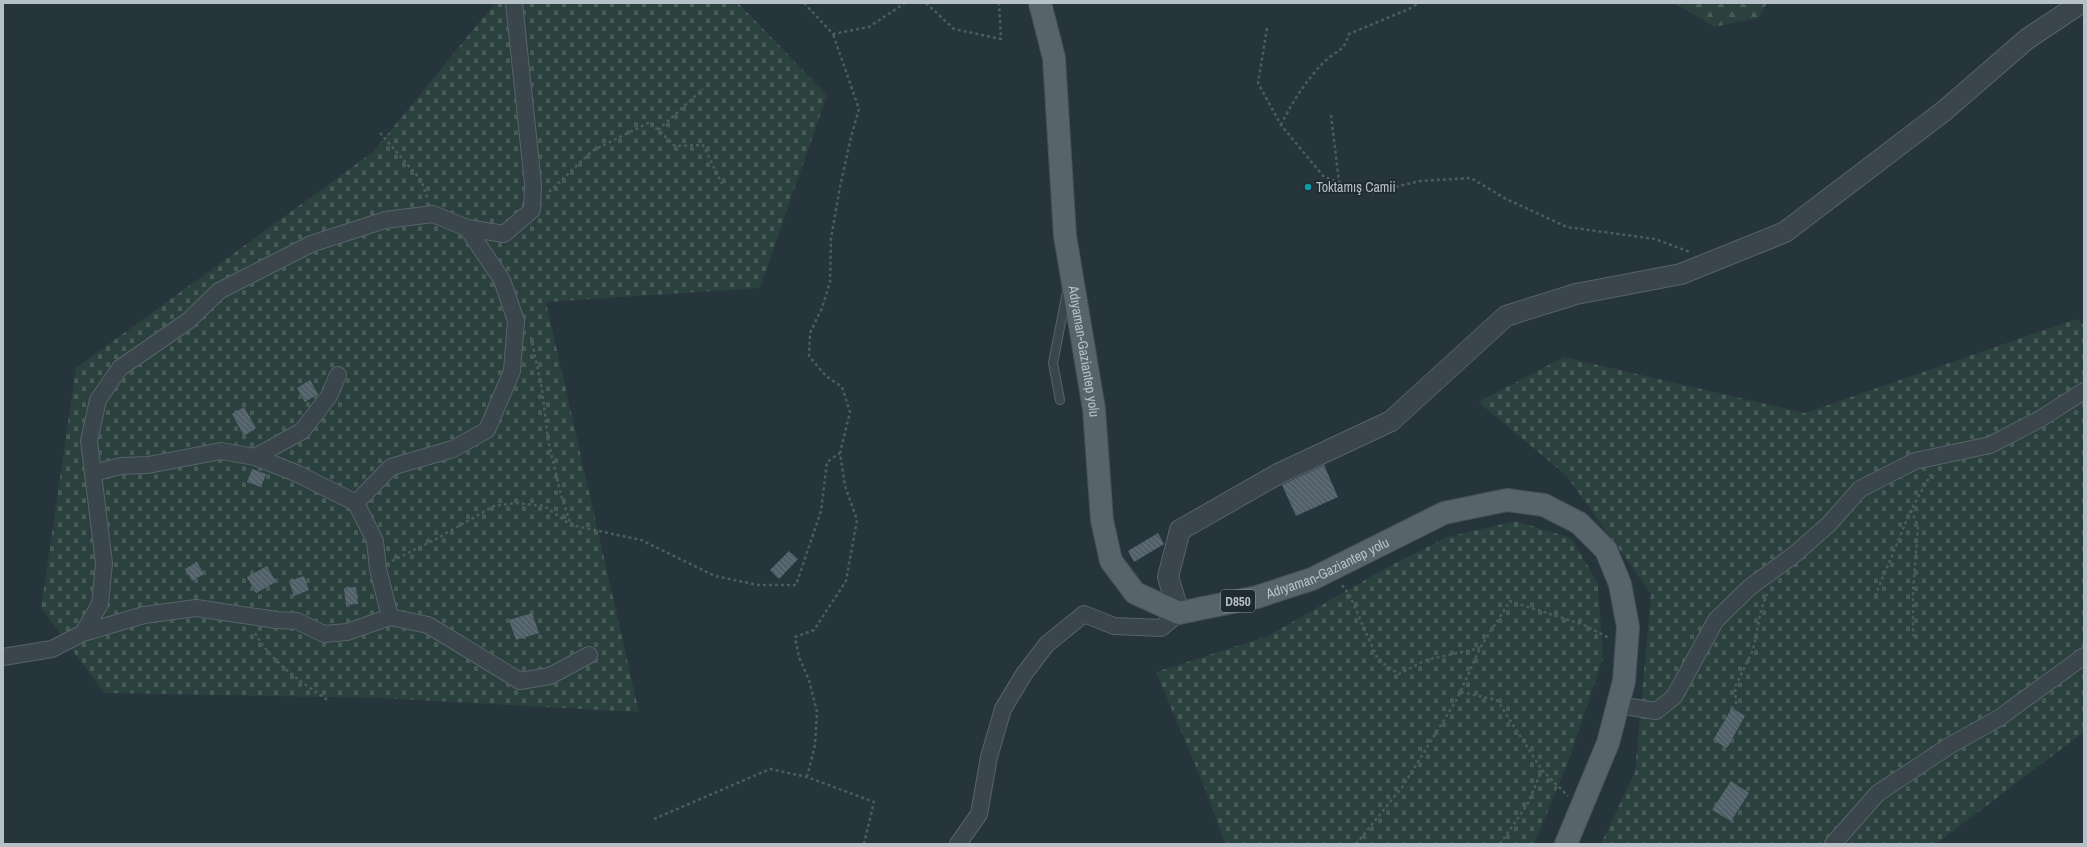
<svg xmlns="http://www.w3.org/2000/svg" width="2087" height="847" font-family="'Archivo Narrow',sans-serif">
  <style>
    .forest { fill: url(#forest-firs) }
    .cemetery { fill: url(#cemetery-stones) }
    .building { fill: url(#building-back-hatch) }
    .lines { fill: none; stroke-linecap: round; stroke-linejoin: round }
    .service-casing { stroke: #58636a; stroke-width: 10 }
    .minor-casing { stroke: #58636a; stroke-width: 18 }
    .tertiary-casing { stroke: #58636a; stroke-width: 22 }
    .primary-casing { stroke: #465158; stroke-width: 24 }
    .path { stroke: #4a5e5c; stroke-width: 2.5; stroke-dasharray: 3 3; stroke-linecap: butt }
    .service { stroke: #3a454c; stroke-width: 8 }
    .minor { stroke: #3a454c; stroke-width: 16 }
    .tertiary { stroke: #3a454c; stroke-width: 20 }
    .primary { stroke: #58646c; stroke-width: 22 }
    .culture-dot { fill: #0f9aa8; stroke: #1f2a31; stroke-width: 1.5 }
    .labels { text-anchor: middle; stroke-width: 4; stroke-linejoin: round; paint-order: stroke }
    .shield { fill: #1f2a31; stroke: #89939a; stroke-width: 1 }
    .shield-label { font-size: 13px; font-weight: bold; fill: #b6c0c7 }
    .poi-label { font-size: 14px; fill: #b6c0c7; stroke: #1f2a31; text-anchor: start }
    .street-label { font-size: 14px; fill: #b6c0c7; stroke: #1f2a31 }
  </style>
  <defs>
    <pattern id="forest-firs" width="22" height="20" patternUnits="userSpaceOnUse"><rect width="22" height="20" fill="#2b413d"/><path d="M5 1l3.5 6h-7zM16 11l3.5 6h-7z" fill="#485b58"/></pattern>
    <pattern id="cemetery-stones" width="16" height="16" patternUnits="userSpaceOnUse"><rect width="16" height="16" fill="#2b413d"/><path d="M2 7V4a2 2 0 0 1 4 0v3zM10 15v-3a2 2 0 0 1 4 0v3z" fill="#485b58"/></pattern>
    <pattern id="building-back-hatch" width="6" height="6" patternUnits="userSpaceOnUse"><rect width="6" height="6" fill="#526169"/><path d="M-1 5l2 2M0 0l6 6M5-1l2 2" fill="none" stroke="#69767d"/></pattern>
  </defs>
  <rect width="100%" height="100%" fill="#26343c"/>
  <path class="forest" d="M1675 3H1767L1758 18 1714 27Z"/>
  <path class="cemetery" d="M495 3H738L827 95 760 288 546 302 639 712 380 698 104 693 41 608 76 368 373 152Z
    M2076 319 2084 325V732L1936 844H1601L1635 772 1651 594 1566 475 1478 402 1564 357 1805 413Z
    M1516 521 1571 538 1598 583 1603 659 1569 760 1534 844H1225L1205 788 1156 672 1268 636 1384 569 1447 537Z"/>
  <path class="building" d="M310 380 318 394 305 402 297 388Z
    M244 407 256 428 244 436 232 414Z
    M1324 465 1338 497 1296 516 1282 485Z
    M252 469 266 474 261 487 247 482Z
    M1158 533 1164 544 1134 562 1128 551Z
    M789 551 798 559 779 579 770 570Z
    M197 562 204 574 192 581 185 569Z
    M267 566 276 582 256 593 247 577Z
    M304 576 309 590 294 596 289 581Z
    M356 587 358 604 346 605 344 588Z
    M532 613 539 633 516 640 509 620Z
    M1732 708 1745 716 1727 748 1713 740Z
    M1731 781 1749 793 1731 821 1712 810Z"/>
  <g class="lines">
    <defs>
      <path id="service" d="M1060 400 1053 363 1067 292"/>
      <path id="minor" d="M255 457 302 431 329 396 338 375
        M356 503 391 467 453 449 487 430 512 371 516 321 502 280 467 228
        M390 617 428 625 520 681 550 676 589 655
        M83 633 144 615 196 608 276 620 297 621 324 634 347 632 390 617 378 569 375 541 356 503 296 473 255 457 221 451 148 465 121 466 93 473
        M3 657 52 649 83 633 100 604 104 563 89 441 98 400 120 368 188 321 219 291 311 244 385 220 433 214 467 228 504 234 532 210 533 184 514 3
        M1618 705 1656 711 1674 697 1716 620 1750 587 1795 554 1829 524 1860 489 1915 461 1990 445 2040 419 2084 391
        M958 844 979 814 989 757 1003 709 1024 674 1047 644 1084 614 1114 626 1161 628 1179 613
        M1833 844 1878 793 1949 746 1999 718 2084 656"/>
      <path id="tertiary" d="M1179 613 1168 577 1180 530 1278 474 1391 421 1506 316 1576 294 1681 274 1785 232 1944 111 2027 39 2081 3"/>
      <g id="primary">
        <path id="s1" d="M1040 3 1054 58 1065 236 1094 409 1102 520 1111 561 1135 593 1179 613 1257 597 1312 579 1444 513 1507 500 1544 505 1579 523 1606 550 1620 584 1628 627 1624 681 1608 743 1566 844"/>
      </g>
    </defs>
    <use href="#service" class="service-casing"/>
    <use href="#minor" class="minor-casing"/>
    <use href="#tertiary" class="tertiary-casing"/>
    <use href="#primary" class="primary-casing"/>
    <path class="path" d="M804 3 833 34 869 27 905 3
      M926 3 954 29 1001 39 999 3
      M1267 28 1258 83 1281 125 1324 177 1371 193 1420 181 1471 178 1506 199 1567 227 1655 239 1690 252
      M1331 115 1339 182
      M1281 125C1292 102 1307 79 1325 61 1338 49 1343 53 1349 34L1409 9 1419 3
      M658 130 703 89
      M380 133 421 180 428 200
      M549 192 592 151 650 122 675 146 703 145 722 184
      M531 337 542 389 548 440 561 495 571 525
      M1911 510 1918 526 1913 591V636
      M392 561 436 539 494 506 516 503 544 506 571 525 641 540 715 576 758 585H796L821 511 827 462 840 453
      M1342 585 1350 596 1378 660 1399 674 1426 660 1480 648
      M1875 596 1911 510 1931 474
      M255 633C272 663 301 682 329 701
      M1461 692 1497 700 1542 770 1568 796
      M1736 704 1735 687 1753 650 1761 610 1767 594
      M807 777 815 745 817 712 809 680 799 657 795 637 814 630 846 581 857 520 845 486 840 453 850 412 842 387 826 376 809 356 810 333 822 308 830 282 831 238 840 187 851 137 859 109 833 34
      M654 819 770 769 807 777 874 802 864 844
      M1356 844 1403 786 1457 699 1480 648 1510 601 1584 625 1609 638
      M1500 844 1527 805 1542 770"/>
    <use href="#service" class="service"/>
    <use href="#minor" class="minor"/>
    <use href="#tertiary" class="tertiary"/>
    <use href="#primary" class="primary"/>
  </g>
  <circle class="culture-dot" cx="1308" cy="187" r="4"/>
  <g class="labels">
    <rect class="shield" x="1221" y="590" width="34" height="22" rx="3"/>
    <g class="shield-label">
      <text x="1238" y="606">D850</text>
    </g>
    <g class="poi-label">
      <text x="1316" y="192">Toktamış Camii</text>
    </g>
    <g class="street-label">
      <text dy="5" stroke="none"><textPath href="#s1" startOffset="352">Adıyaman-Gaziantep yolu</textPath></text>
      <text dy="5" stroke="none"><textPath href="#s1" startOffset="808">Adıyaman-Gaziantep yolu</textPath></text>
    </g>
  </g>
  <rect width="2087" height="847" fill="none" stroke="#b6c0c7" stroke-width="8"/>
</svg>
